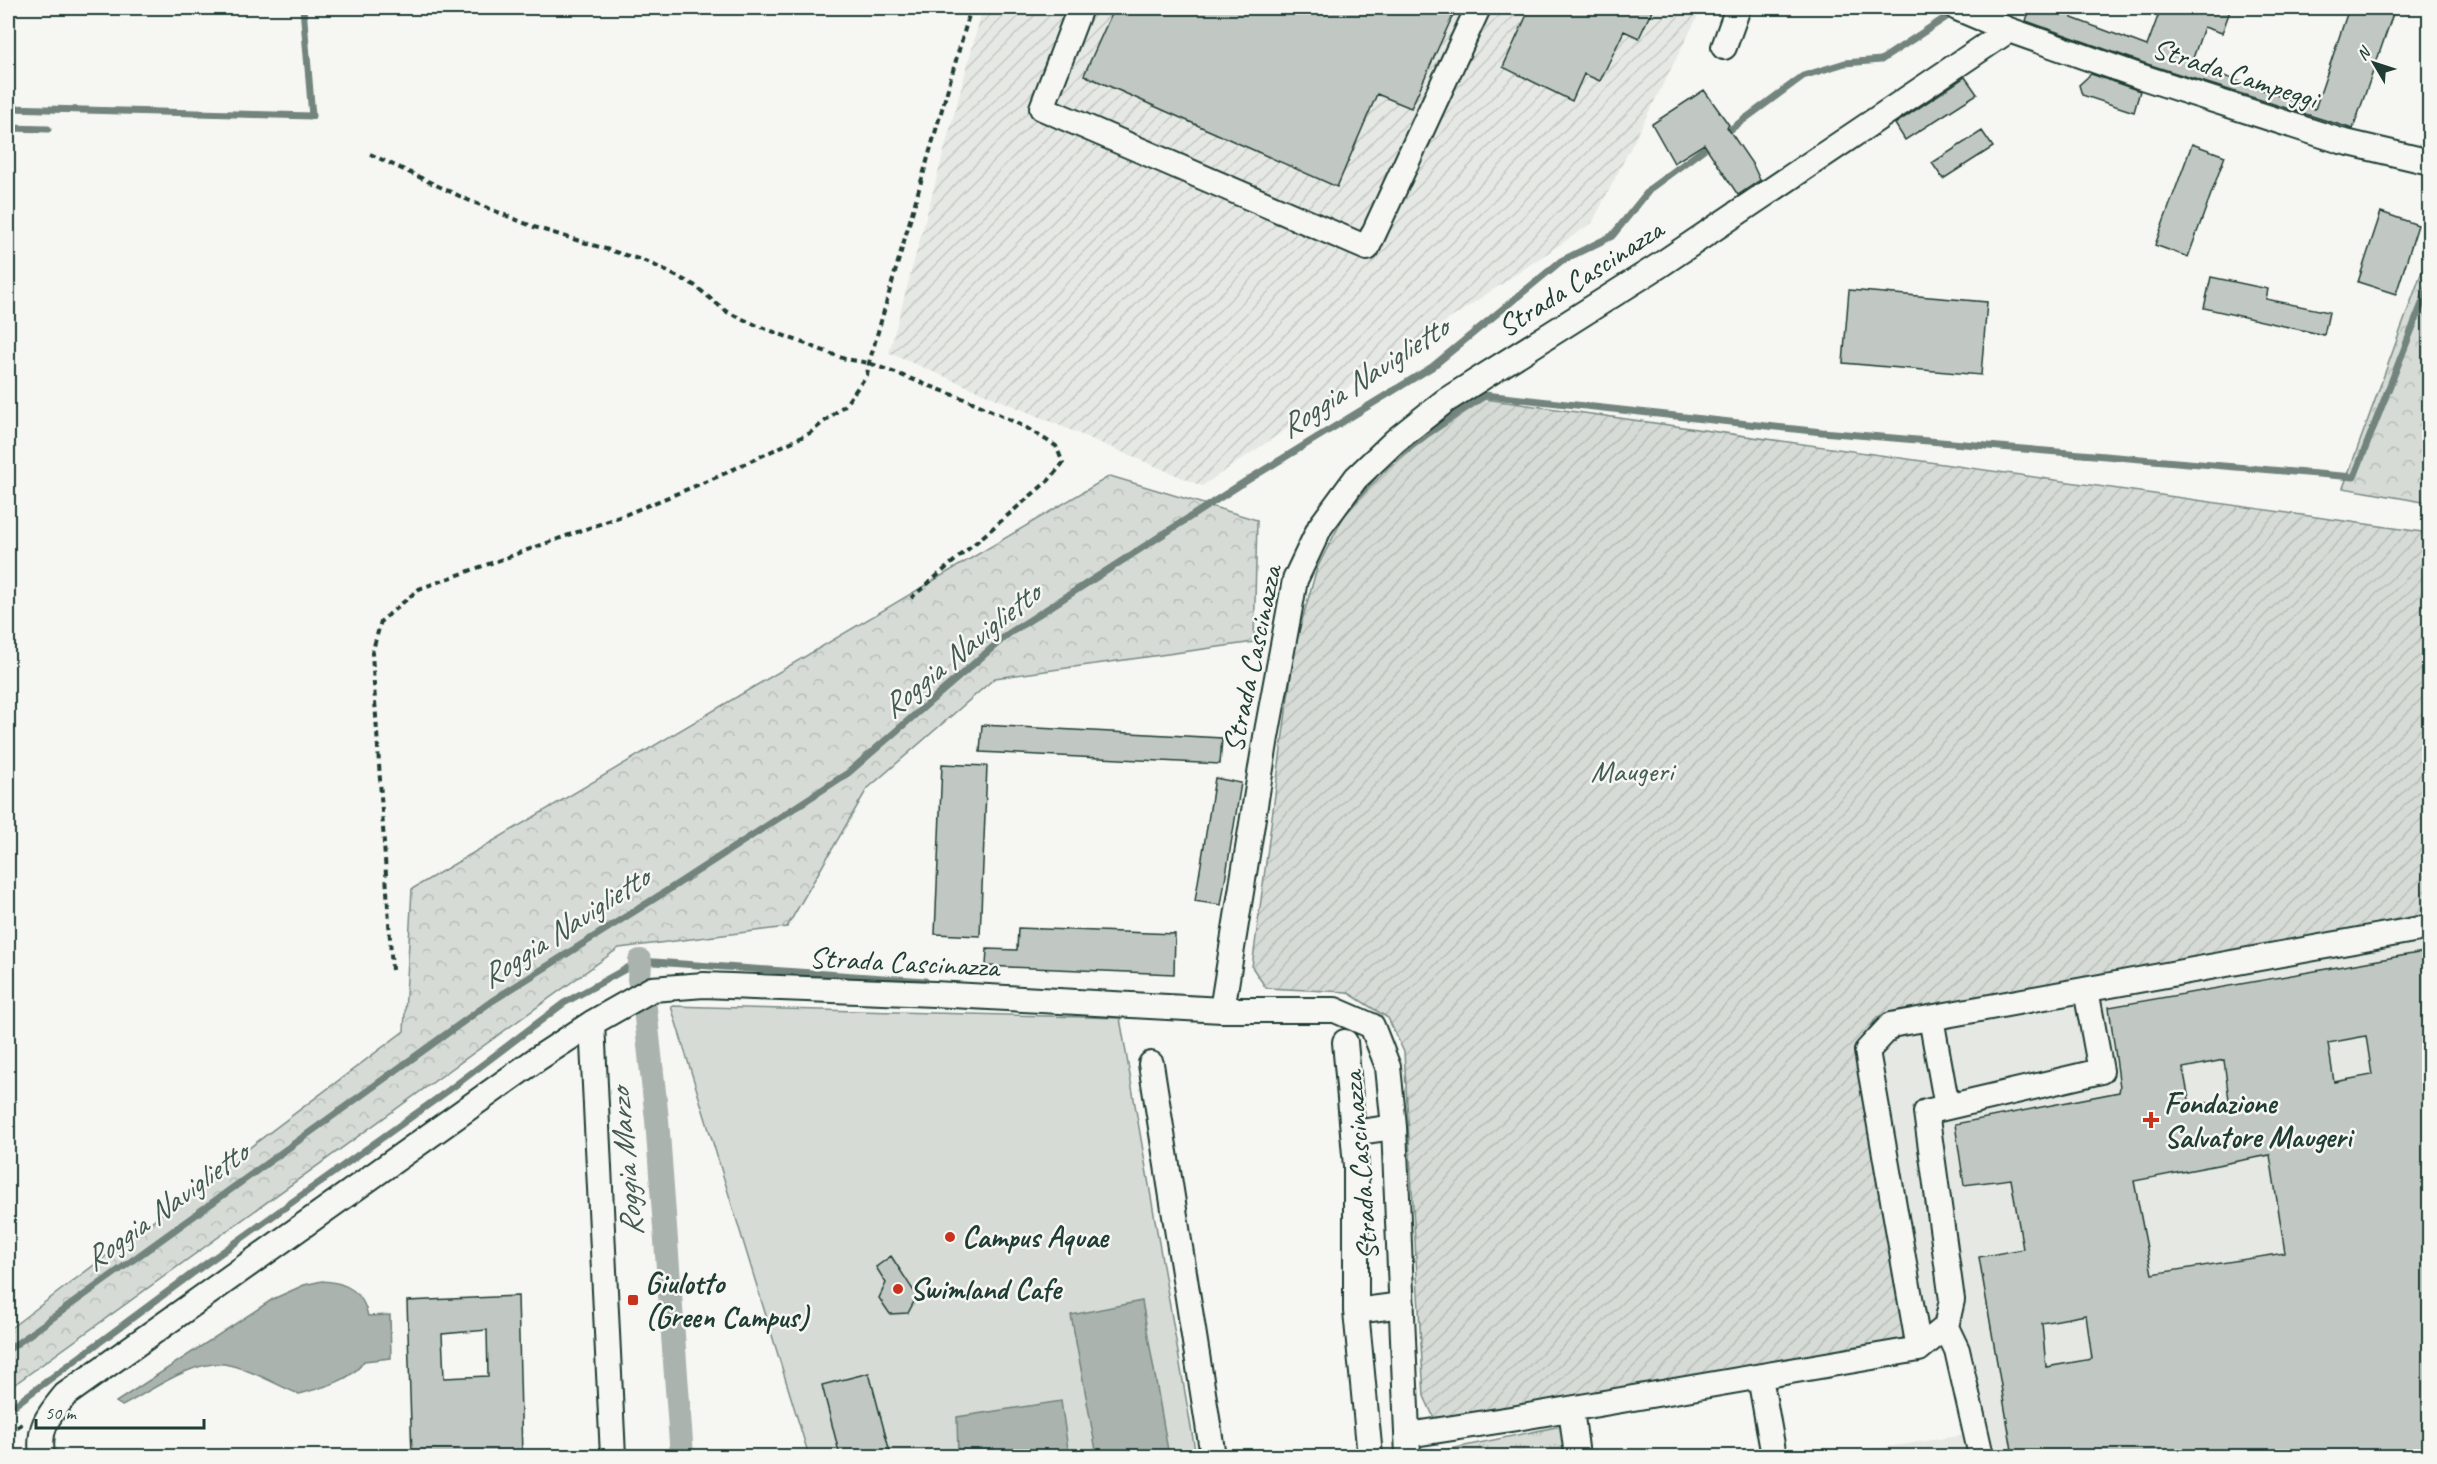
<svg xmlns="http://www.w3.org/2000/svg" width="2437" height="1464" font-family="Caveat,sans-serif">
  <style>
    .built { fill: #e6e8e4 }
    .industrial { fill: url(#industrial-furrows) }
    .grass { fill: url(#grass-tufts); stroke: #7a8c85; stroke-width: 1.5 }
    .forest { fill: url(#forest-crowns); stroke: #7a8c85; stroke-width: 1.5 }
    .garden { fill: url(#garden-furrows); stroke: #7a8c85; stroke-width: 1.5 }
    .pitch { fill: #d6dbd6; stroke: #7a8c85; stroke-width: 1.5 }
    .water { fill: #aab3ae; stroke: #72847d; stroke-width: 1.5 }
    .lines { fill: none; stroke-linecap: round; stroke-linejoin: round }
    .stream { stroke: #72847d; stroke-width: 7 }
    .canal { stroke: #aab3ae; stroke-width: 24 }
    .building { fill: #c1c8c3; stroke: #1f3d34; stroke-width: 1.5; fill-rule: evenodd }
    .minor-casing { stroke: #1f3d34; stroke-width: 28 }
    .path { stroke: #1f3d34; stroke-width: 4; stroke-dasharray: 6 4.5; stroke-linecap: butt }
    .minor { stroke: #f6f6f2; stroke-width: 24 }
    .poi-dot { fill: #c8321e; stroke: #f6f6f2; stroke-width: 2 }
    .labels { text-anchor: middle; stroke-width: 5; stroke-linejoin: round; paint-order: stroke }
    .street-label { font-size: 30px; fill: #1f3d34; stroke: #f6f6f2 }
    .park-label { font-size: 30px; fill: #445d54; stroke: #f6f6f2 }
    .poi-label { font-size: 30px; font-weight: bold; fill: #1f3d34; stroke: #f6f6f2; text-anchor: start }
    .water-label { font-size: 32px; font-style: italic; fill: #425a52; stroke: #f6f6f2 }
  </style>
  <defs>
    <pattern id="industrial-furrows" width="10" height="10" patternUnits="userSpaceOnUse" patternTransform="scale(1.5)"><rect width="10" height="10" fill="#e6e8e4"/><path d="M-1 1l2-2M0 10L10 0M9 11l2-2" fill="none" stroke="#c5c8c4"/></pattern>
    <pattern id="grass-tufts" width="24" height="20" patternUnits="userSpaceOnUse" patternTransform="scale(1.5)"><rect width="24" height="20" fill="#d6dbd6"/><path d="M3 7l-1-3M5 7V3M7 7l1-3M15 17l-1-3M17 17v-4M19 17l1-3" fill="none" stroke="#b7bdb8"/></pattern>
    <pattern id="forest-crowns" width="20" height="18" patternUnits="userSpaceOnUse" patternTransform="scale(1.5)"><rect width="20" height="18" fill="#d6dbd6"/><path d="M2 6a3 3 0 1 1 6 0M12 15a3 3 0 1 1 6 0" fill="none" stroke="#b7bdb8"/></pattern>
    <pattern id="garden-furrows" width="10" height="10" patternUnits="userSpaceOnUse" patternTransform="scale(1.5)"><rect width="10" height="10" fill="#d6dbd6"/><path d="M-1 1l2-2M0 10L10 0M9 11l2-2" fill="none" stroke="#b7bdb8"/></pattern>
  </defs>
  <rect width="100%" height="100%" fill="#f6f6f2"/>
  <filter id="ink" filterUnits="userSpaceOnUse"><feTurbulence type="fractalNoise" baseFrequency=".0167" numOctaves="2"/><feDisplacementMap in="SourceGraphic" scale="12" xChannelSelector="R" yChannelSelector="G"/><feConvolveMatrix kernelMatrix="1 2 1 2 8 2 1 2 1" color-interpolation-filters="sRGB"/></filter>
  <g filter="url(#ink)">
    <path class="built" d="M2429 922V1456H1832L1970 1434 1956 1359 1903 1338 1905 1320 1858 1045 1877 1017 1941 1003Z"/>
    <path class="industrial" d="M983 8H1702L1592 223 1202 486 889 353Z"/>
    <path class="grass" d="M1561 1426 1565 1456H1432L1431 1453Z"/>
    <path class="forest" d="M2429 252V503L2343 488Z
      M1110 476 1257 520 1254 642 995 678 867 789 787 927 619 948 8 1389V1330L404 1031 412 889Z"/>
    <path class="garden" d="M1485 399 2429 533V922L1941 1003 1877 1017 1858 1046 1905 1320 1903 1338 1885 1348 1434 1418 1424 1396 1404 1052 1388 1018 1347 992 1266 988 1252 967 1295 645 1317 568 1345 514 1389 467 1428 437Z"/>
    <path class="pitch" d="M671 1006 1120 1018 1196 1456H809Z"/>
    <path class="water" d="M322 1281C346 1282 363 1291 368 1316L390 1315 391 1358 364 1361C352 1381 321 1388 299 1394 276 1385 253 1370 229 1365 196 1357 151 1391 122 1406L116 1402 273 1299 304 1285Z
      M1142 1301 1169 1456H1097L1071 1315Z
      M1061 1401 1069 1456H958L957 1417Z"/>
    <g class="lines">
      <path class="stream" d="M8 108 312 116 303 8
        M8 128 48 129
        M1723 135 1803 76 1845 63 1881 60 1948 16
        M1393 458 1451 417 1485 395 1822 432 2354 477 2430 283
        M1354 499 1374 476
        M8 604H12
        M8 1350 492 1001 665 892 848 773 1008 634 1246 481 1432 367 1561 261 1612 236 1651 188 1712 143
        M8 1410 193 1273 449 1090 564 1003 640 961 925 981"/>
      <path class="canal" d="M639 980 640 961
        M645 1008 657 1120 682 1456"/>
    </g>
    <path class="building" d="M1114 8H1442L1454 13 1411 108 1377 94 1337 187 1084 75Z
      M1530 8H1653L1639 38 1624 31 1600 81 1584 74 1572 101 1503 67Z
      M2030 8H2075L2072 18 2147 46 2161 8H2231L2222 33 2204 27 2191 64 2315 109 2349 8H2395L2353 129 2144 63 2026 21Z
      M2091 74 2140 91 2134 112 2082 95 2079 85Z
      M1965 77 1977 94 1905 140 1895 124Z
      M1704 90 1729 125 1727 127 1753 165 1760 180 1738 195 1704 144 1674 163 1652 124Z
      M1982 131 1993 147 1943 179 1932 163Z
      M2192 144 2225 156 2188 257 2155 245Z
      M2381 212 2418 225 2396 294 2358 282Z
      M2211 277 2268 289 2266 299 2329 312 2324 335 2204 308Z
      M1849 290 1987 302 1981 375 1843 363Z
      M982 725 1222 738 1220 764 980 752Z
      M942 764 987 766 980 936 935 934Z
      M1215 778 1241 783 1221 905 1195 901Z
      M1018 928 1175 934 1174 974 986 966 987 949 1017 950Z
      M2430 951V1025L2423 1026 2430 1067V1423L2422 1424 2429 1456H2013L1979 1257 2023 1249 2011 1179 1964 1185 1955 1124 2119 1092 2120 1087 2109 1007ZM2366 1036 2372 1075 2334 1082 2328 1043ZM2224 1060 2229 1100 2190 1105 2183 1068ZM2270 1155 2285 1253 2152 1274 2134 1181ZM2086 1315 2092 1359 2046 1367 2042 1323Z
      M891 1256 917 1296 908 1313 890 1314 879 1298 886 1283 876 1267Z
      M518 1296 522 1456H412L407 1301ZM487 1330 488 1376 444 1378 442 1334Z
      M869 1373 891 1456H840L822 1385Z"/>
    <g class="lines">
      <defs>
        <path id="minor" d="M1080 8 1042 108 1367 248 1478 8
          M1957 8 2009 30 2139 76 2341 141 2430 162
          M1724 47 1738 8
          M1222 1010 1266 737 1295 580 1320 527 1356 478 1396 440 1445 401 1660 265 2009 30
          M1931 1018 1947 1107
          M592 1023 613 1456
          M1345 1042 1356 1166V1311L1370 1456
          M1151 1064 1213 1456
          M1353 1133 1394 1127
          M1356 1311 1402 1305
          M1946 1327 1957 1350 1980 1451
          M1919 1349 1867 1051 1891 1025 2430 927
          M1760 1377 1774 1456
          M1571 1409 1577 1456
          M1408 1435 1517 1418 1919 1349 1946 1327 1952 1300 1926 1112 2101 1071 2086 990
          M42 1456C38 1427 48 1416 65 1395L537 1059 592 1023 652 989 704 985 934 994 1222 1010H1335L1372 1026 1388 1067 1394 1127 1408 1456"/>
      </defs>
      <use href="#minor" class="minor-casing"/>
      <path class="path" d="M370 154 468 200 534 227 648 262 694 285 727 312 756 325 845 359 869 363 975 403 1025 427 1056 446 1063 463 1049 480 911 598
        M392 970 372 653 381 621 419 589 622 516 717 477 810 433 845 405 867 375 869 363 971 8
        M8 1433 22 1424"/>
      <use href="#minor" class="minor"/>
    </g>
  </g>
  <g class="poi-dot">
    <path d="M2148 1111h6v6h6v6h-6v6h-6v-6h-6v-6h6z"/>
    <circle cx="950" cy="1237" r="6"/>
    <circle cx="898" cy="1289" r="6"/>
    <rect x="627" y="1294" width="12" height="12" rx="3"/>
  </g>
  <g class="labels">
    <g class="street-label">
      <text transform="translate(2235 73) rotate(18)" y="10">Strada Campeggi</text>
      <text transform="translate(1580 278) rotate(-33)" y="10">Strada Cascinazza</text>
      <text transform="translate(1252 659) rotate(-78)" y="10">Strada Cascinazza</text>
      <text transform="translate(904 962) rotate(3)" y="10">Strada Cascinazza</text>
      <text transform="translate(1360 1166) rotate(-95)" y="10">Strada Cascinazza</text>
    </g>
    <g class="park-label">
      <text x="1632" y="781">Maugeri</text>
    </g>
    <g class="poi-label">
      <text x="2164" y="1113">Fondazione<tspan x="2164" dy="34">Salvatore Maugeri</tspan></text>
      <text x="962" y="1247">Campus Aquae</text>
      <text x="645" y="1293">Giulotto<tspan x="645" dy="34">(Green Campus)</tspan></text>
      <text x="910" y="1299">Swimland Cafe</text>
    </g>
    <g class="water-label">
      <text transform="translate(1363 377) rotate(-33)" y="11">Roggia Naviglietto</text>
      <text transform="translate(960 650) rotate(-39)" y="11">Roggia Naviglietto</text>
      <text transform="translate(564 927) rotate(-33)" y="11">Roggia Naviglietto</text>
      <text transform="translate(625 1163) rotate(-95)" y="11">Roggia Marzo</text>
      <text transform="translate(165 1206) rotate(-36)" y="11">Roggia Naviglietto</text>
    </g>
  </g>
  <rect width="2437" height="1464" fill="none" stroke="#f6f6f2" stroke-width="30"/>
  <rect x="15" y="15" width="2407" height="1434" fill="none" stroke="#1f3d34" stroke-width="2" filter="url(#ink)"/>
  <g transform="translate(2374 63) rotate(309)" stroke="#f6f6f2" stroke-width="4.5" paint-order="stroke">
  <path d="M0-4.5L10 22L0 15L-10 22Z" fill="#1f3d34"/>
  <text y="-9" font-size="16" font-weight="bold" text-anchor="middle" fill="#1f3d34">N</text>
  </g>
  <path d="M36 1419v9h168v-9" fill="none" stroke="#1f3d34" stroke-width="3"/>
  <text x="45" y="1419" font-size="18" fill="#1f3d34" stroke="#f6f6f2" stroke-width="4.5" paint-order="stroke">50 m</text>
</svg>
